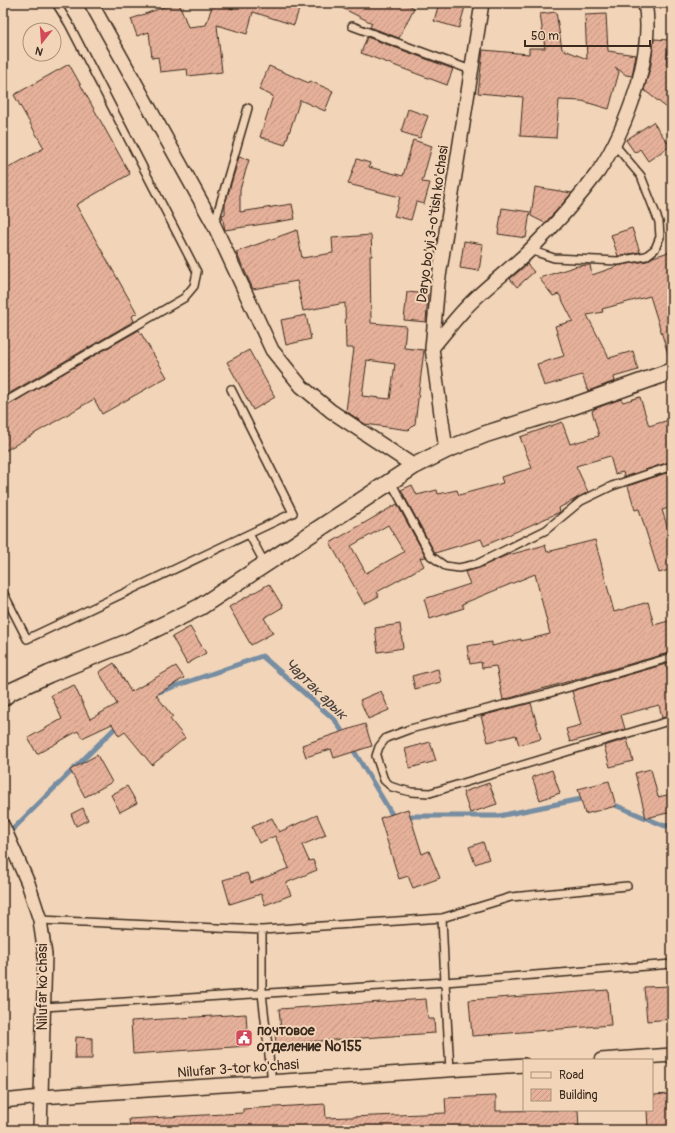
<svg xmlns="http://www.w3.org/2000/svg" width="675" height="1133" font-family="Pangolin,sans-serif">
  <style>
    .lines { fill: none; stroke-linecap: round; stroke-linejoin: round }
    .stream { stroke: #768da2; stroke-width: 5 }
    .building { fill: url(#building-hatch); stroke: #3b2a1e; fill-rule: evenodd }
    .service-casing { stroke: #3b2a1e; stroke-width: 10 }
    .minor-casing { stroke: #3b2a1e; stroke-width: 16 }
    .tertiary-casing { stroke: #3b2a1e; stroke-width: 19 }
    .service { stroke: #f2d5b8; stroke-width: 7 }
    .minor { stroke: #f2d5b8; stroke-width: 13 }
    .tertiary { stroke: #f2d5b8; stroke-width: 16 }
    .labels { text-anchor: middle; stroke-width: 4; stroke-linejoin: round; paint-order: stroke }
    .street-label { font-size: 14px; fill: #3b2a1e; stroke: #f2d5b8 }
    .poi-label { font-size: 14px; font-weight: bold; fill: #3b2a1e; stroke: #f2d5b8; text-anchor: start }
    .water-label { font-size: 15px; font-style: italic; fill: #4a433f; stroke: #f2d5b8 }
  </style>
  <defs>
    <pattern id="building-hatch" width="6" height="6" patternUnits="userSpaceOnUse"><rect width="6" height="6" fill="#e6b19a"/><path d="M-1 1l2-2M0 6l6-6M5 7l2-2" fill="none" stroke="#c69884"/></pattern>
  </defs>
  <rect width="100%" height="100%" fill="#f2d5b8"/>
  <filter id="ink" filterUnits="userSpaceOnUse"><feTurbulence type="fractalNoise" baseFrequency=".025" numOctaves="2"/><feDisplacementMap in="SourceGraphic" scale="8" xChannelSelector="R" yChannelSelector="G"/><feConvolveMatrix kernelMatrix="1 2 1 2 8 2 1 2 1" color-interpolation-filters="sRGB"/></filter>
  <g filter="url(#ink)">
    <g class="lines">
      <path class="stream" d="M159 692 262 656 335 720 345 736
        M351 746 393 816H499L586 798
        M610 803 665 826 672 824
        M8 834 119 724"/>
    </g>
    <path class="building" d="M175 3H179L188 27 206 25 213 3 233 9 235 3H301L294 25 253 12 247 34 217 25 222 72 188 76 187 69 160 72 158 57 152 58 149 32 137 36 131 19Z
      M332 3H405L414 8 399 38 370 27 372 23Z
      M439 3H466L459 28 434 21Z
      M556 12 562 49 587 59 585 15 606 14 608 51 636 55 632 76 626 75 615 67 619 72 609 109 582 101 559 100 556 138 520 136 523 97 478 93 483 50 529 54V48H545L540 14Z
      M367 37 453 69 447 85 361 53Z
      M654 39 669 40 666 65 672 69V112L644 90 651 65Z
      M69 64 130 174 76 205 137 313 132 316 134 321 3 397V171L44 148 14 95Z
      M269 66 309 83 310 81 333 91 325 111 300 100 285 145 260 137 273 96 259 90Z
      M408 109 428 116 420 138 401 132Z
      M653 122 670 146 648 161 640 149 635 153 626 140Z
      M413 140 432 146 422 182 430 183 424 204 416 202 411 220 394 216 400 197 348 184 357 159 370 163 369 167 403 176Z
      M239 157 249 160 240 189V212L292 204 295 219 225 230 222 215 225 214V204Z
      M535 187 572 193 545 223 531 216Z
      M502 208 530 212 526 238 498 234Z
      M632 228 640 252 618 256 611 235Z
      M297 230 302 258 333 253 332 238 371 235 372 256H370L371 323 406 326 404 348 424 350 415 424 409 430 365 424 346 411 354 348H346L345 303 303 311 297 281 253 289 236 252ZM367 360 395 364 390 399 362 396Z
      M464 241 483 244 479 271 460 268Z
      M672 251V357H669L650 296 602 309 603 312 587 315 609 358 633 351 638 370 614 377 615 381 588 391 582 375 544 386 537 364 564 356 555 326 573 321 559 294 553 296 539 278 577 266 589 265H590L592 275 621 265 647 261 653 257Z
      M527 264 534 272 517 287 510 279Z
      M407 292 428 294 426 322 404 320Z
      M306 315 311 339 286 345 281 320Z
      M139 330 167 377 102 414 94 399 3 452V408Z
      M249 350 275 397 253 410 227 362Z
      M640 397 649 426 672 419V461L624 477 623 472 615 474 610 456 576 466 588 492 559 508 560 512 484 546 481 539 435 553 401 490 412 485 417 495 437 490 438 494 457 490 459 495 503 483 501 477 532 468 520 437 562 422 570 444 599 436 592 411 594 410V409L621 399 623 402Z
      M672 471V507L662 510 672 541V569L659 573 639 509 635 510 628 486Z
      M397 504 426 557 420 558 424 566 377 592 379 596 364 604 330 543ZM388 525 404 552 366 573 351 546Z
      M595 540 614 612 648 602 654 625 672 620V652L503 700 496 666 482 668 481 662 470 664 467 646 492 642V646L521 639V641L550 634 535 574 462 604 464 608 430 619 424 599 470 584 465 572 479 568 505 556 545 545 547 552Z
      M269 584 283 607 264 618 273 633 251 645 229 607Z
      M400 624 403 648 378 652 375 628Z
      M190 627 206 653 187 664 172 637Z
      M114 663 131 692 176 666 184 678 156 695 173 717 170 719 185 738 152 765 125 732 119 736 112 724 82 738 78 731 37 754 28 738 62 719 51 695 74 685 90 719 117 704 99 672Z
      M666 664 672 686V715L662 718 659 705 621 715 625 729 602 736 601 734 570 742 566 729 581 725 572 691Z
      M438 669 441 682 415 689 412 676Z
      M381 691 389 710 368 719 360 700Z
      M531 703 541 739 519 745 516 735 488 742 481 716Z
      M365 724 372 746 334 758 331 749 306 757 302 745Z
      M627 739 633 761 610 767 604 746Z
      M430 742 436 761 410 768 405 749Z
      M97 755 112 782 85 797 70 770Z
      M651 769 658 797 672 794V812L646 818 635 773Z
      M552 770 560 793 540 800 532 777Z
      M609 781 616 806 585 814 578 789Z
      M489 783 497 804 470 813 463 792Z
      M127 786 137 803 120 812 111 795Z
      M83 808 88 820 76 826 71 814Z
      M408 809 422 854 429 851 440 878 413 888 408 876 399 879 380 818Z
      M317 815 326 835 302 845 309 861 313 860 317 870 286 883 291 895 265 905 261 894 230 904 223 880 247 873 251 883 289 868 275 836 259 843 252 827 272 818 279 832Z
      M483 842 489 859 475 864 469 847Z
      M672 986V1019L647 1021 644 987Z
      M608 990 611 1025 472 1036 469 1000Z
      M426 999 428 1019H434L435 1033 276 1044 275 1030H281L279 1009Z
      M246 1014 248 1046 133 1054 131 1021Z
      M76 1037 92 1038V1059H75Z
      M672 1094V1130H648L647 1110H652V1095Z
      M496 1096V1111L578 1110 579 1130H130L129 1119 243 1113V1109L325 1104 326 1118 446 1113 445 1098Z"/>
    <g class="lines">
      <defs>
        <path id="service" d="M352 26 471 70
          M214 225 248 108
          M530 250 554 258 618 261 646 256 655 249 660 237 659 222 641 176 614 144
          M3 403 184 298 194 286 197 272 69 24 56 3
          M391 482 431 556 445 566 459 568 477 564 546 530 581 501 612 486 672 466
          M249 534 265 564
          M3 592 27 639 293 513 231 389
          M672 657 546 694 410 729 386 738 379 747 376 756 384 780 392 787 411 792 430 793 672 720
          M442 918 445 982 450 1070
          M40 920 262 930 442 918 511 897 627 886
          M262 930V993L272 1082
          M44 1007 445 982 672 964"/>
        <path id="minor" d="M91 3 214 225 272 350 301 386 331 411 414 466
          M432 348C442 336 452 323 463 311 483 288 509 271 530 250 554 226 578 199 598 172 615 147 629 113 638 84 645 57 650 30 645 3
          M446 450 432 348 438 283 482 3
          M3 826 28 883 40 920 45 955 40 1130
          M601 1060 672 1055
          M3 1101 41 1097 524 1065"/>
        <path id="tertiary" d="M3 698 10 692 49 674 126 643 200 607 414 466 446 450 486 434 568 408 672 371"/>
      </defs>
      <use href="#service" class="service-casing"/>
      <use href="#minor" class="minor-casing"/>
      <use href="#tertiary" class="tertiary-casing"/>
      <use href="#service" class="service"/>
      <use href="#minor" class="minor"/>
      <use href="#tertiary" class="tertiary"/>
    </g>
  </g>
  <defs>
    <symbol id="civic-square" viewBox="-11 -11 22 22"><rect x="-9" y="-9" width="18" height="18" rx="4" fill="#d1495b" stroke="#f2d5b8"/><path d="M-.6-6.5H3V-4.5H.6V-3L4-1V1h2V6H-6V1h2V-1L-.6-3ZM-1.2 2.5V6h2.4V2.5Z" fill="#fff"/></symbol>
  </defs>
  <g fill-rule="evenodd">
    <use href="#civic-square" x="234" y="1028" width="20" height="20"/>
  </g>
  <g class="labels">
    <g class="street-label">
      <text transform="translate(432 224) rotate(-82)" y="5">Daryo bo'yi 3-o'tish ko'chasi</text>
      <text transform="translate(42 987) rotate(-90)" y="5">Nilufar ko'chasi</text>
      <text transform="translate(238 1068) rotate(-4)" y="5">Nilufar 3-tor ko'chasi</text>
    </g>
    <g class="poi-label">
      <text x="257" y="1035">почтовое<tspan x="257" dy="16">отделение №155</tspan></text>
    </g>
    <g class="water-label">
      <text transform="translate(316 689) rotate(44)" y="5">Чартак арык</text>
    </g>
  </g>
  <rect width="675" height="1133" fill="none" stroke="#f2d5b8" stroke-width="16"/>
  <rect x="8" y="8" width="659" height="1117" fill="none" stroke="#3b2a1e" stroke-width="1.5" filter="url(#ink)"/>
  <rect x="523" y="1059" width="130" height="52" fill="#f2d5b8" stroke="#a9917a"/>
  <rect x="531" y="1072" width="20" height="6" fill="#f2d5b8" stroke="#a9917a"/>
  <text x="559" y="1079" font-size="12" fill="#3b2a1e">Road</text>
  <rect x="531" y="1089" width="20" height="12" fill="url(#building-hatch)" stroke="#a9917a"/>
  <text x="559" y="1099" font-size="12" fill="#3b2a1e">Building</text>
  <g transform="translate(42 42) rotate(197)"><circle r="19" fill="#f2d5b8" stroke="#a9917a"/>
  <path d="M0-3L7 15L0 10L-7 15Z" fill="#d1495b"/>
  <text y="-6" font-size="11" font-weight="bold" text-anchor="middle" fill="#3b2a1e">N</text>
  </g>
  <path d="M525 40v6h125v-6" fill="none" stroke="#3b2a1e" stroke-width="2"/>
  <text x="531" y="40" font-size="12" fill="#3b2a1e" stroke="#f2d5b8" stroke-width="3" paint-order="stroke">50 m</text>
</svg>
